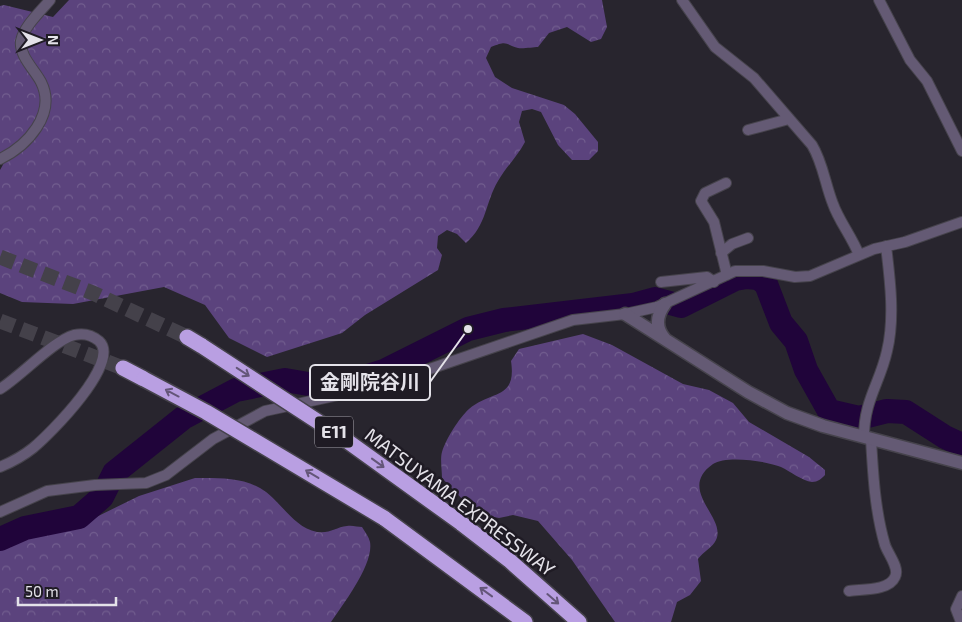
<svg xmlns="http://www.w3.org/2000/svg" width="962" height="622" font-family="'Exo 2','Noto Sans JP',sans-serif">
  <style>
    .forest { fill: url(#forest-crowns) }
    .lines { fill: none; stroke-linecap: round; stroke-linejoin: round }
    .river { stroke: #20043a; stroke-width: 24 }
    .motorway-tunnel { stroke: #44414a; stroke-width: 15; stroke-dasharray: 15 8; stroke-linecap: butt }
    .minor-casing { stroke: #46434c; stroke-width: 12 }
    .tertiary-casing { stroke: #46434c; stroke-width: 15 }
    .motorway-casing { stroke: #46434c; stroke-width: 18 }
    .minor { stroke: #645a74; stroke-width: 10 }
    .tertiary { stroke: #645a74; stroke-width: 12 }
    .motorway { stroke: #b99fe2; stroke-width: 15 }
    .motorway-bridge-casing { stroke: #46434c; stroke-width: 18; stroke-linecap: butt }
    .motorway-bridge { stroke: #b99fe2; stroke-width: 15 }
    .oneway { stroke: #645679 }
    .labels { text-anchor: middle; stroke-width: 5; stroke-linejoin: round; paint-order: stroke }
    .shield { fill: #1f1b24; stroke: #a9a6ae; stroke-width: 1 }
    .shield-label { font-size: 18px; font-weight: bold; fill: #e4e2e9 }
    .street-label { font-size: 19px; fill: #e4e2e9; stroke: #1f1b24 }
    .leader { fill: none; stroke: #e4e2e9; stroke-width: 2 }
    .callout-dot { fill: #e4e2e9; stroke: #1f1b24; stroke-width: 2 }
    .callout { fill: #1f1b24; stroke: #e4e2e9; stroke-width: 2 }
    .callout-label { font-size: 20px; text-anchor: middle; font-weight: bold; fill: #e4e2e9 }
  </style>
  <defs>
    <pattern id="forest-crowns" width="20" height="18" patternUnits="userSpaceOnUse" patternTransform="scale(1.25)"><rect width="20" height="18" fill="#5b437d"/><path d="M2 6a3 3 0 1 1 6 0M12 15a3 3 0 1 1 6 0" fill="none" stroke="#725e8f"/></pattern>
  </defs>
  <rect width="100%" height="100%" fill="#28252e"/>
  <path class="forest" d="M69 0H602L607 27 601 39 591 42 567 27 549 33 538 47C533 47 523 49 518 48 504 44 508 40 491 47L486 58 495 77 512 88 564 105 575 114 598 142V151L589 160H572L558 145 541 112 532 109 522 111 519 122 525 142C517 157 506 167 498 181 485 203 487 225 466 243L457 234 447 230 438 236 437 248 442 255 438 270 365 315 342 333 267 357 229 338 205 305 164 287 73 304 22 302 0 293V170L4 163 0 156V6L4 5 53 17Z
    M583 334 612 345 683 384 709 390 733 403 749 422 809 457 825 470V475C821 479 818 482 812 482 802 481 790 471 781 467 767 461 726 455 713 464 676 490 727 517 716 540 713 547 703 552 698 559L701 581 690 595 677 602 671 622H615L572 560 538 521 513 515 499 518 484 515 466 503 442 478C442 470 440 459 442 452 446 439 459 418 469 409 491 390 517 400 511 361L519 349Z
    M195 478C216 478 241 477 260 488 281 500 292 527 317 532 330 534 336 527 347 526 352 525 358 527 362 527 365 532 369 537 370 542 374 564 343 604 331 622H0V548L27 534 84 523 139 496Z"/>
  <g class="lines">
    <path class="river" d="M0 539 25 528 79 517 102 497 114 473 183 418 236 390 285 380 320 386 355 380 384 371 468 329 504 320 633 305 655 299 681 306 735 279 747 277 758 278 766 284 781 323 796 341 806 370 829 411 859 418 887 411 906 412 945 437 962 445"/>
    <path class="motorway-tunnel" d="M0 257 93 293 187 337
      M0 321 123 368"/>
    <defs>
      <path id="minor" d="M682 0 715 47 754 78 812 145C823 163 825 184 833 204 839 221 852 237 859 255
        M879 0 910 60 927 81 962 151
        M748 130 789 119
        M0 159C27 146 57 114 41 82 35 70 19 56 21 41 24 26 41 11 50 0
        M726 183 705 193 701 201 714 222 727 275
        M721 253 732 244 748 238
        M661 282 707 277 714 282
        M0 389C21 376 53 341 74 335 83 333 92 335 99 341 122 362 50 434 33 448 23 456 12 462 0 467
        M864 437C864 400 880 383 887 351 895 318 890 279 886 246
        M0 512 47 491 95 485 146 483 166 475 213 439 265 411 380 386 573 320 625 314 657 307 735 271H763L795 277 810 276 874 249 905 242 962 222
        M849 591C862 589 889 591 895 577 900 568 888 554 885 545 875 511 873 474 871 439
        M961 622 956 609 962 596"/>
      <path id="tertiary" d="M665 304C656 316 655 328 665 339
        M625 314 748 392 787 413 823 426 962 463"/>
      <path id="motorway" d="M187 337 202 346
        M123 368 144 379
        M384 518 525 622
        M461 523 509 560 579 622"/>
    </defs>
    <use href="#minor" class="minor-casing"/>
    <use href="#tertiary" class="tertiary-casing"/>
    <use href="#motorway" class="motorway-casing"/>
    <use href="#minor" class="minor"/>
    <use href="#tertiary" class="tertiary"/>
    <use href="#motorway" class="motorway"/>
    <defs>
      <path id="motorway-bridge" d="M202 346 343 438 461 523
        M144 379 206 412 384 518"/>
    </defs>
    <use href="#motorway-bridge" class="motorway-bridge-casing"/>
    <use href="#motorway-bridge" class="motorway-bridge"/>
  </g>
  <defs><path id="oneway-shaft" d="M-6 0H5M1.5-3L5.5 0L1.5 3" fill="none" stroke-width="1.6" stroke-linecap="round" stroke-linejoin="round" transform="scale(1.25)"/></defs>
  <g class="oneway">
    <use href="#oneway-shaft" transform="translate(243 372) rotate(33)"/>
    <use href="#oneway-shaft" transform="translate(172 393) rotate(-152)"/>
    <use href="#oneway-shaft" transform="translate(378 463) rotate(36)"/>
    <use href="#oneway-shaft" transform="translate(312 474) rotate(-149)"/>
    <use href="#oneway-shaft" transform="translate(486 592) rotate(-144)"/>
    <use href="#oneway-shaft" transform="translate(553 599) rotate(41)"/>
  </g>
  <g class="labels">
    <rect class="shield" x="315" y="416.5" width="38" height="31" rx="4"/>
    <g class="shield-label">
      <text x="334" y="438">E11</text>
    </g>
    <g class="street-label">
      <text transform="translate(460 502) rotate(37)" y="7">MATSUYAMA EXPRESSWAY</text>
    </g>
  </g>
  <path class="leader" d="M468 329L430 382"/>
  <circle class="callout-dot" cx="468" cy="329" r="5"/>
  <rect class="callout" x="310" y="365" width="120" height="35" rx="5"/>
  <g class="callout-label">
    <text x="370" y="389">金剛院谷川</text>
  </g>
  <g transform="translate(40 40) rotate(90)" stroke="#1f1b24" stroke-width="4" paint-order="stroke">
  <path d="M0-4L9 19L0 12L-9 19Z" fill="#e4e2e9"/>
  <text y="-8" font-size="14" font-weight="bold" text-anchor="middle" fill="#e4e2e9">N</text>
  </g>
  <path d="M18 597v8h98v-8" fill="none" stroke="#e4e2e9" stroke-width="2.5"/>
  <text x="25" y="597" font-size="15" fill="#e4e2e9" stroke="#1f1b24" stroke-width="4" paint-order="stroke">50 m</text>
</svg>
